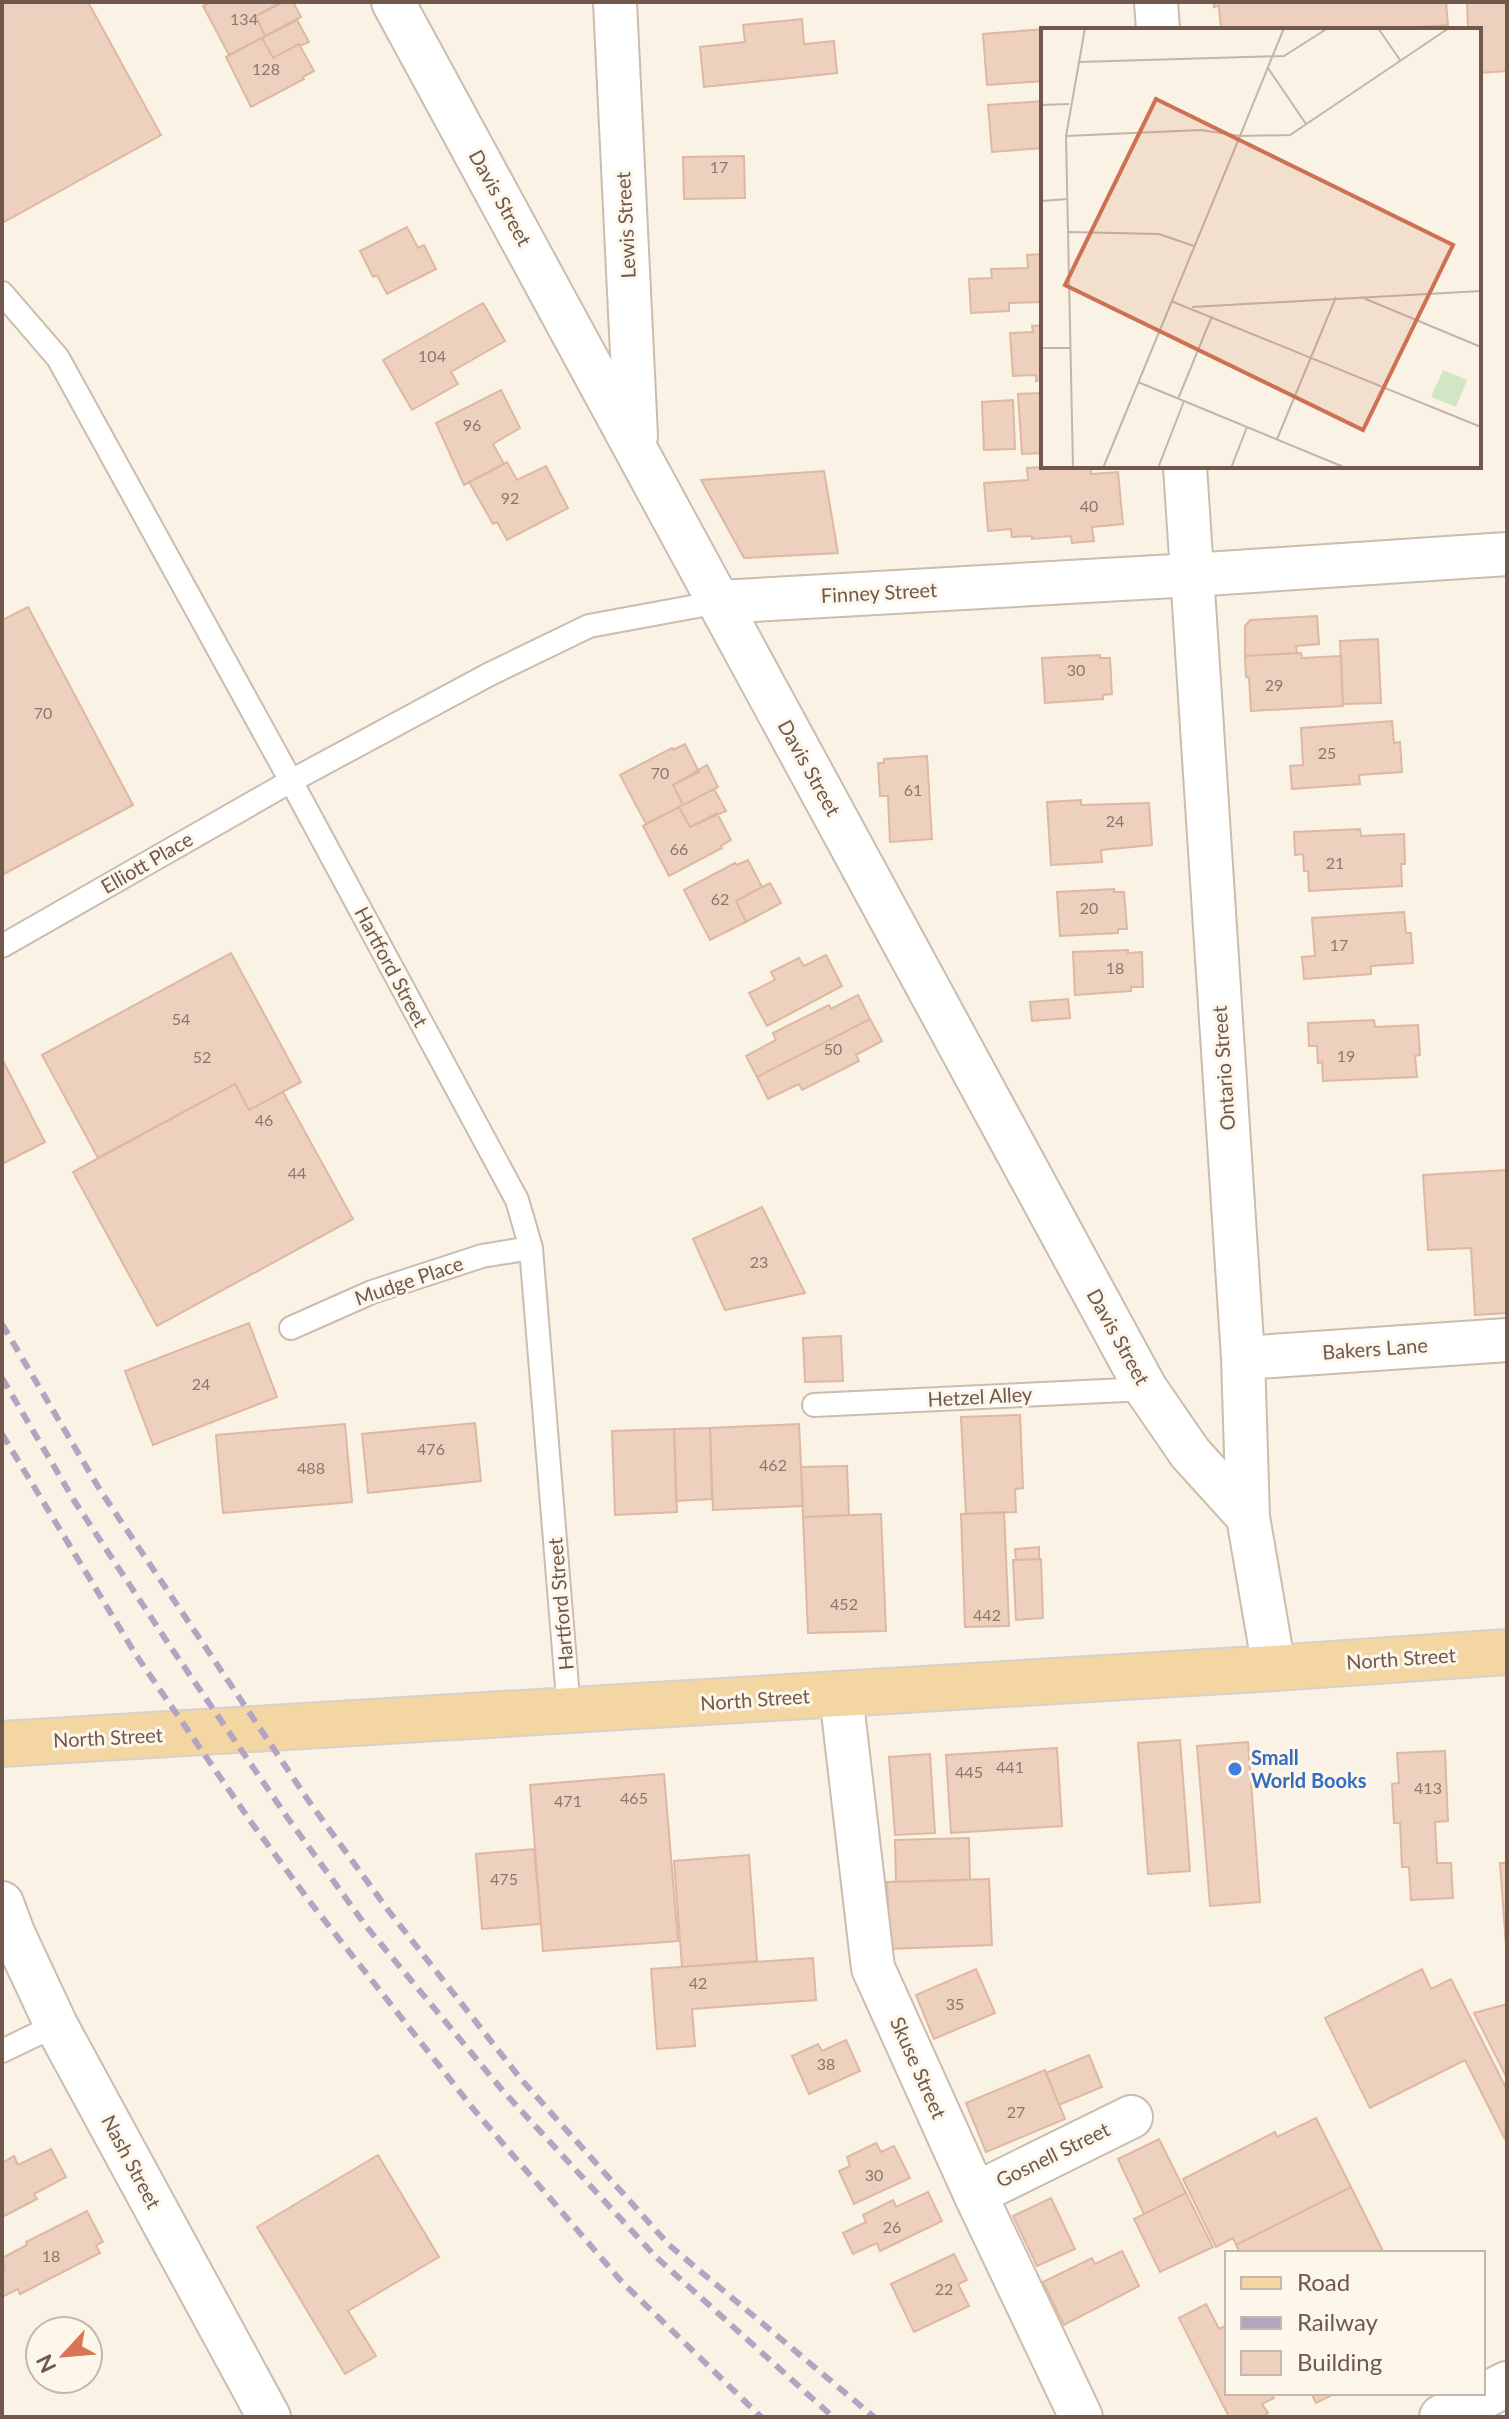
<svg xmlns="http://www.w3.org/2000/svg" width="1509" height="2419" font-family="Lato,sans-serif">
  <style>
    .building { fill: #edd1be; stroke: #deb8a0; stroke-width: 2 }
    .lines { fill: none; stroke-linecap: round; stroke-linejoin: round }
    .service-casing { stroke: #ccbcae; stroke-width: 26 }
    .minor-casing { stroke: #ccbcae; stroke-width: 46 }
    .secondary-casing { stroke: #cfbcac; stroke-width: 48 }
    .primary-casing { stroke: #d7d1cd; stroke-width: 48 }
    .service { stroke: #fff; stroke-width: 22 }
    .minor { stroke: #fff; stroke-width: 42 }
    .secondary { stroke: #fff; stroke-width: 44 }
    .primary { stroke: #f3d6a2; stroke-width: 44 }
    .rail { stroke: #b4a4c2; stroke-width: 6; stroke-dasharray: 12 8; stroke-linecap: butt }
    .shop-dot { fill: #3f7fe0; stroke: #fdf6ea; stroke-width: 3 }
    .labels { text-anchor: middle; stroke-width: 6; stroke-linejoin: round; paint-order: stroke }
    .number-label { font-size: 16px; fill: #8f7768 }
    .street-label { font-size: 20px; fill: #70594c; stroke: #fdf6ea }
    .shop-label { font-size: 20px; font-weight: bold; fill: #366cbe; stroke: #fdf6ea; text-anchor: start }
    .inset-road { fill: none; stroke: #c3b5a7; stroke-width: 2 }
    .view { fill: #ce7153; fill-opacity: 0.15; stroke: #ce7153; stroke-width: 4 }
    .inset-edge { fill: none; stroke: #70594c; stroke-width: 4 }
  </style>
  <rect width="100%" height="100%" fill="#faf2e4"/>
  <path class="building" d="M2 2H88L161 135 2 223Z
    M211 2H281L282 3 256 16 265 36 229 55 203 6Z
    M281 2H293L301 17 265 36 256 16Z
    M1214 2H1446L1448 25 1402 28 1403 30H1221L1219 6 1214 7Z
    M1467 2H1507V71L1479 73V30H1468Z
    M802 19 804 44 834 41 837 73 704 87 700 47 745 42 743 25Z
    M297 20 309 42 300 46 299 44 273 58 262 38Z
    M1069 27V30H1043V81L987 85 983 34Z
    M262 38 273 58 299 44 314 71 303 77 304 79 251 107 226 57Z
    M1043 101V148L992 152 988 105Z
    M744 156 745 198 684 199 683 157Z
    M407 227 418 248 424 245 436 269 387 294 377 275 373 277 360 251Z
    M1043 254V308H1040V302L1009 303V311L971 313 969 279 992 278 991 269 1028 268 1027 255Z
    M483 303 505 341 451 372 458 384 412 410 383 360Z
    M1043 325V380L1036 381V375L1013 376 1010 333 1033 332 1032 326Z
    M501 390 520 428 493 444 504 464 464 485 436 423Z
    M1043 393V453L1022 454 1018 394Z
    M1013 400 1015 449 984 450 982 402Z
    M507 462 517 480 546 466 568 508 507 540 497 522 493 524 469 482Z
    M1057 466H1091V474L1118 472 1123 524 1092 527 1094 541 1072 543 1071 536 1032 539V536L1012 537 1011 529 988 531 984 483 1028 480 1027 468Z
    M824 471 838 553 744 558 701 480Z
    M28 607 133 805 2 875V620Z
    M1317 616 1319 644 1296 646 1297 653 1245 656V626L1250 620Z
    M1378 639 1381 703 1343 704 1340 641Z
    M1301 653 1302 658 1341 656 1343 706 1251 711 1249 678 1246 677 1245 656Z
    M1100 655V658H1110L1112 694 1103 695V699L1045 703 1042 658Z
    M1392 721 1394 743 1400 742 1402 772 1359 775 1360 784 1292 789 1290 766 1303 765 1301 728Z
    M685 744 699 772 673 785 683 805 646 824 620 775 672 748 673 750Z
    M927 756 932 839 890 842 888 796H880L878 763H884V759Z
    M707 765 718 787 683 805 673 785Z
    M714 789 726 811 690 827 679 807Z
    M1081 800V805L1149 803 1152 845 1101 850 1102 862 1051 865 1047 802Z
    M679 807 690 827 717 813 731 840 721 846 722 848 669 876 643 826Z
    M1360 829 1361 836 1404 834 1405 864H1401L1402 886 1309 891 1308 871H1304L1303 854 1295 855 1294 832Z
    M748 860 762 887 736 901 746 922 710 940 684 890 735 863 737 865Z
    M770 883 781 903 746 922 736 901Z
    M1114 889V892H1124L1127 929H1118V933L1060 936 1057 892Z
    M1404 912 1406 933H1411L1413 963 1371 966V974L1304 979 1302 957 1315 956 1312 918Z
    M1128 950V953L1142 952 1143 987H1131V991L1075 995 1073 952Z
    M231 953 301 1082 249 1110 235 1084 98 1158 42 1055Z
    M826 955 842 986 767 1026 749 993 775 980 771 972 799 958 804 966Z
    M858 995 870 1019 757 1077 746 1056 776 1040 773 1033 829 1005 831 1009Z
    M1068 999 1070 1018 1032 1021 1030 1002Z
    M870 1019 882 1041 856 1055 859 1061 802 1090 799 1084 768 1099 757 1077Z
    M1374 1020 1375 1027 1418 1025 1420 1055 1415 1056 1417 1077 1323 1081 1322 1062 1318 1063 1317 1046H1309L1308 1023Z
    M2 1059 45 1142 2 1164Z
    M235 1084 249 1110 283 1092 353 1219 157 1326 73 1172Z
    M1507 1170V1313L1475 1315 1471 1248 1428 1250 1423 1175Z
    M762 1207 805 1293 725 1310 693 1239Z
    M249 1323 277 1397 153 1445 125 1371Z
    M841 1336 843 1381 805 1382 803 1338Z
    M1020 1415 1023 1488 1015 1489 1016 1512 966 1514 961 1417Z
    M475 1423 481 1481 368 1493 362 1434Z
    M345 1424 352 1502 223 1513 216 1435Z
    M799 1424 803 1506 713 1510 710 1428Z
    M710 1428 712 1499 676 1501 674 1429Z
    M674 1429 677 1512 615 1515 612 1431Z
    M847 1466 849 1515 803 1517 801 1467Z
    M1004 1512 1009 1626 965 1627 961 1514Z
    M881 1514 886 1631 808 1633 803 1517Z
    M1039 1547V1559L1016 1560 1015 1549Z
    M1041 1559 1043 1618 1016 1620 1013 1560Z
    M1180 1740 1190 1871 1148 1874 1138 1743Z
    M1248 1742 1260 1902 1210 1906 1197 1746Z
    M1057 1748 1062 1826 951 1833 946 1755Z
    M1445 1751 1448 1821 1435 1822 1437 1863H1451L1453 1898 1411 1900 1409 1867H1402L1400 1823H1394L1392 1784 1399 1783 1397 1753Z
    M930 1754 935 1833 895 1835 889 1757Z
    M664 1774 678 1941 543 1951 530 1785Z
    M969 1838 970 1880 896 1882 895 1840Z
    M534 1849 541 1924 482 1929 476 1854Z
    M749 1855 757 1961 682 1967 674 1861Z
    M1500 1863H1507V1960Z
    M989 1879 992 1945 889 1949 887 1882Z
    M813 1958 816 2000 692 2009 695 2046 657 2049 651 1969Z
    M976 1969 995 2013 934 2039 916 1995Z
    M1422 1969 1431 1989 1451 1979 1507 2090 1505 2139 1465 2060 1370 2108 1325 2018Z
    M1507 2004V2078L1474 2013Z
    M846 2040 860 2071 809 2094 792 2056 818 2044 822 2051Z
    M1089 2055 1102 2087 1059 2105 1046 2073Z
    M1045 2070 1065 2119 986 2152 966 2103Z
    M1316 2118 1351 2187 1236 2245 1233 2238 1216 2247 1183 2179 1275 2132 1277 2137Z
    M1159 2139 1186 2193 1144 2214 1118 2159Z
    M876 2143 881 2152 894 2146 910 2178 854 2204 839 2171 850 2166 847 2157Z
    M51 2149 66 2177 34 2194 37 2199 2 2217V2163L14 2156 18 2165Z
    M378 2155 439 2257 348 2311 376 2356 345 2374 257 2227Z
    M1351 2187 1384 2253H1240L1236 2245Z
    M928 2192 942 2221 880 2251 877 2243 853 2254 843 2233 866 2222 863 2215 893 2200 896 2207Z
    M1186 2193 1213 2247 1160 2272 1134 2219Z
    M1051 2198 1075 2249 1037 2266 1013 2216Z
    M87 2211 103 2242 96 2245 100 2253 20 2294 18 2289 2 2297V2271L5 2270 2 2258 27 2245 26 2242Z
    M1122 2251 1139 2286 1064 2325 1043 2282 1092 2258 1095 2264Z
    M954 2254 967 2280 958 2284 969 2306 914 2332 891 2284Z
    M1206 2304 1219 2329 1227 2325V2393H1271L1274 2398 1262 2404 1268 2413 1261 2417H1229L1179 2318Z
    M1311 2393H1336L1316 2403Z"/>
  <g class="lines">
    <defs>
      <path id="service" d="M2 293 58 358 291 781 517 1200 531 1248 569 1711
        M2 946 291 781 488 675 589 626 719 602
        M291 1328 372 1292 482 1256 531 1248
        M814 1405 1146 1389
        M2 2051 56 2025"/>
      <path id="minor" d="M393 2 1146 1389 1190 1453 1248 1517
        M615 2 636 436
        M1156 2 1158 30
        M1185 466 1243 1358 1248 1517 1274 1668
        M719 602 1192 575 1507 554
        M1243 1358 1507 1340
        M841 1695 873 1968 975 2194 1081 2417
        M2 1903 14 1935 56 2025 269 2417
        M975 2194 1131 2117"/>
      <path id="secondary" d="M1442 2417 1507 2384"/>
      <path id="primary" d="M2 1744 1274 1668 1507 1652"/>
    </defs>
    <use href="#service" class="service-casing"/>
    <use href="#minor" class="minor-casing"/>
    <use href="#secondary" class="secondary-casing"/>
    <use href="#primary" class="primary-casing"/>
    <use href="#service" class="service"/>
    <use href="#minor" class="minor"/>
    <use href="#secondary" class="secondary"/>
    <use href="#primary" class="primary"/>
    <path class="rail" d="M2 1324 100 1490 308 1800 388 1910 520 2078 669 2245 874 2417
      M2 1378 75 1502 170 1646 287 1817 366 1926 503 2091 656 2257 833 2417
      M2 1434 136 1655 251 1822 310 1902 475 2111 622 2282 761 2417"/>
  </g>
  <circle class="shop-dot" cx="1235" cy="1769" r="8"/>
  <g class="labels">
    <g class="number-label">
      <text x="244" y="25">134</text>
      <text x="266" y="75">128</text>
      <text x="719" y="173">17</text>
      <text x="432" y="362">104</text>
      <text x="472" y="431">96</text>
      <text x="510" y="504">92</text>
      <text x="1089" y="512">40</text>
      <text x="1076" y="676">30</text>
      <text x="1274" y="691">29</text>
      <text x="43" y="719">70</text>
      <text x="1327" y="759">25</text>
      <text x="660" y="779">70</text>
      <text x="913" y="796">61</text>
      <text x="1115" y="827">24</text>
      <text x="679" y="855">66</text>
      <text x="1335" y="869">21</text>
      <text x="720" y="905">62</text>
      <text x="1089" y="914">20</text>
      <text x="1339" y="951">17</text>
      <text x="1115" y="974">18</text>
      <text x="181" y="1025">54</text>
      <text x="833" y="1055">50</text>
      <text x="1346" y="1062">19</text>
      <text x="202" y="1063">52</text>
      <text x="264" y="1126">46</text>
      <text x="297" y="1179">44</text>
      <text x="759" y="1268">23</text>
      <text x="201" y="1390">24</text>
      <text x="431" y="1455">476</text>
      <text x="773" y="1471">462</text>
      <text x="311" y="1474">488</text>
      <text x="844" y="1610">452</text>
      <text x="987" y="1621">442</text>
      <text x="1010" y="1773">441</text>
      <text x="969" y="1778">445</text>
      <text x="1428" y="1794">413</text>
      <text x="634" y="1804">465</text>
      <text x="568" y="1807">471</text>
      <text x="504" y="1885">475</text>
      <text x="698" y="1989">42</text>
      <text x="955" y="2010">35</text>
      <text x="826" y="2070">38</text>
      <text x="1016" y="2118">27</text>
      <text x="874" y="2181">30</text>
      <text x="892" y="2233">26</text>
      <text x="51" y="2262">18</text>
      <text x="944" y="2295">22</text>
    </g>
    <g class="street-label">
      <text transform="translate(500 198) rotate(61)" y="7">Davis Street</text>
      <text transform="translate(626 225) rotate(-93)" y="7">Lewis Street</text>
      <text transform="translate(879 593) rotate(-3)" y="7">Finney Street</text>
      <text transform="translate(809 768) rotate(61)" y="7">Davis Street</text>
      <text transform="translate(147 863) rotate(-30)" y="7">Elliott Place</text>
      <text transform="translate(391 967) rotate(62)" y="7">Hartford Street</text>
      <text transform="translate(1224 1068) rotate(-94)" y="7">Ontario Street</text>
      <text transform="translate(409 1281) rotate(-19)" y="7">Mudge Place</text>
      <text transform="translate(1118 1337) rotate(61)" y="7">Davis Street</text>
      <text transform="translate(1375 1349) rotate(-4)" y="7">Bakers Lane</text>
      <text transform="translate(980 1397) rotate(-3)" y="7">Hetzel Alley</text>
      <text transform="translate(561 1604) rotate(-95)" y="7">Hartford Street</text>
      <text transform="translate(1401 1659) rotate(-4)" y="7">North Street</text>
      <text transform="translate(755 1700) rotate(-4)" y="7">North Street</text>
      <text transform="translate(108 1738) rotate(-3)" y="7">North Street</text>
      <text transform="translate(918 2068) rotate(66)" y="7">Skuse Street</text>
      <text transform="translate(1053 2155) rotate(-26)" y="7">Gosnell Street</text>
      <text transform="translate(131 2162) rotate(62)" y="7">Nash Street</text>
    </g>
    <g class="shop-label">
      <text x="1251" y="1765">Small<tspan x="1251" dy="23">World Books</tspan></text>
    </g>
  </g>
  <g transform="translate(1041 28)">
    <rect width="440" height="440" fill="#faf2e4"/>
    <path d="M402 342 426 352 415 379 390 369Z" fill="#d1e6c4"/>
    <path class="inset-road" d="M337 0 359 32M37 34 243 28 287 0M227 40 265 96M0 77 28 76M25 108 160 102 199 108 243 0M0 173 27 171M28 204 118 206 153 218M320 269 440 319M130 273 440 399M151 279 440 263M0 320H29M97 354 305 440M137 371 171 288M236 411 295 269M32 440 25 108 44 0M62 440 199 108 249 107 408 0M117 440 143 373M190 440 206 399"/>
    <path class="view" d="M115 71 412 217 322 402 24 257Z"/>
    <rect width="440" height="440" class="inset-edge"/>
  </g>
  <rect width="1509" height="2419" fill="none" stroke="#70594c" stroke-width="8"/>
  <rect x="1225" y="2251" width="260" height="144" fill="#fdf6ea" stroke="#c5b7ab" stroke-width="2"/>
  <rect x="1241" y="2277" width="40" height="12" fill="#f3d6a2" stroke="#c5b7ab" stroke-width="2"/>
  <text x="1297" y="2291" font-size="24" fill="#70594c">Road</text>
  <rect x="1241" y="2317" width="40" height="12" fill="#b4a4c2" stroke="#c5b7ab" stroke-width="2"/>
  <text x="1297" y="2331" font-size="24" fill="#70594c">Railway</text>
  <rect x="1241" y="2351" width="40" height="24" fill="#edd1be" stroke="#c5b7ab" stroke-width="2"/>
  <text x="1297" y="2371" font-size="24" fill="#70594c">Building</text>
  <g transform="translate(64 2355) rotate(244)"><circle r="38" fill="#fdf6ea" stroke="#c5b7ab" stroke-width="2"/>
  <path d="M0-6L14 30L0 20L-14 30Z" fill="#d97454"/>
  <text y="-12" font-size="22" font-weight="bold" text-anchor="middle" fill="#70594c">N</text>
  </g>
</svg>
